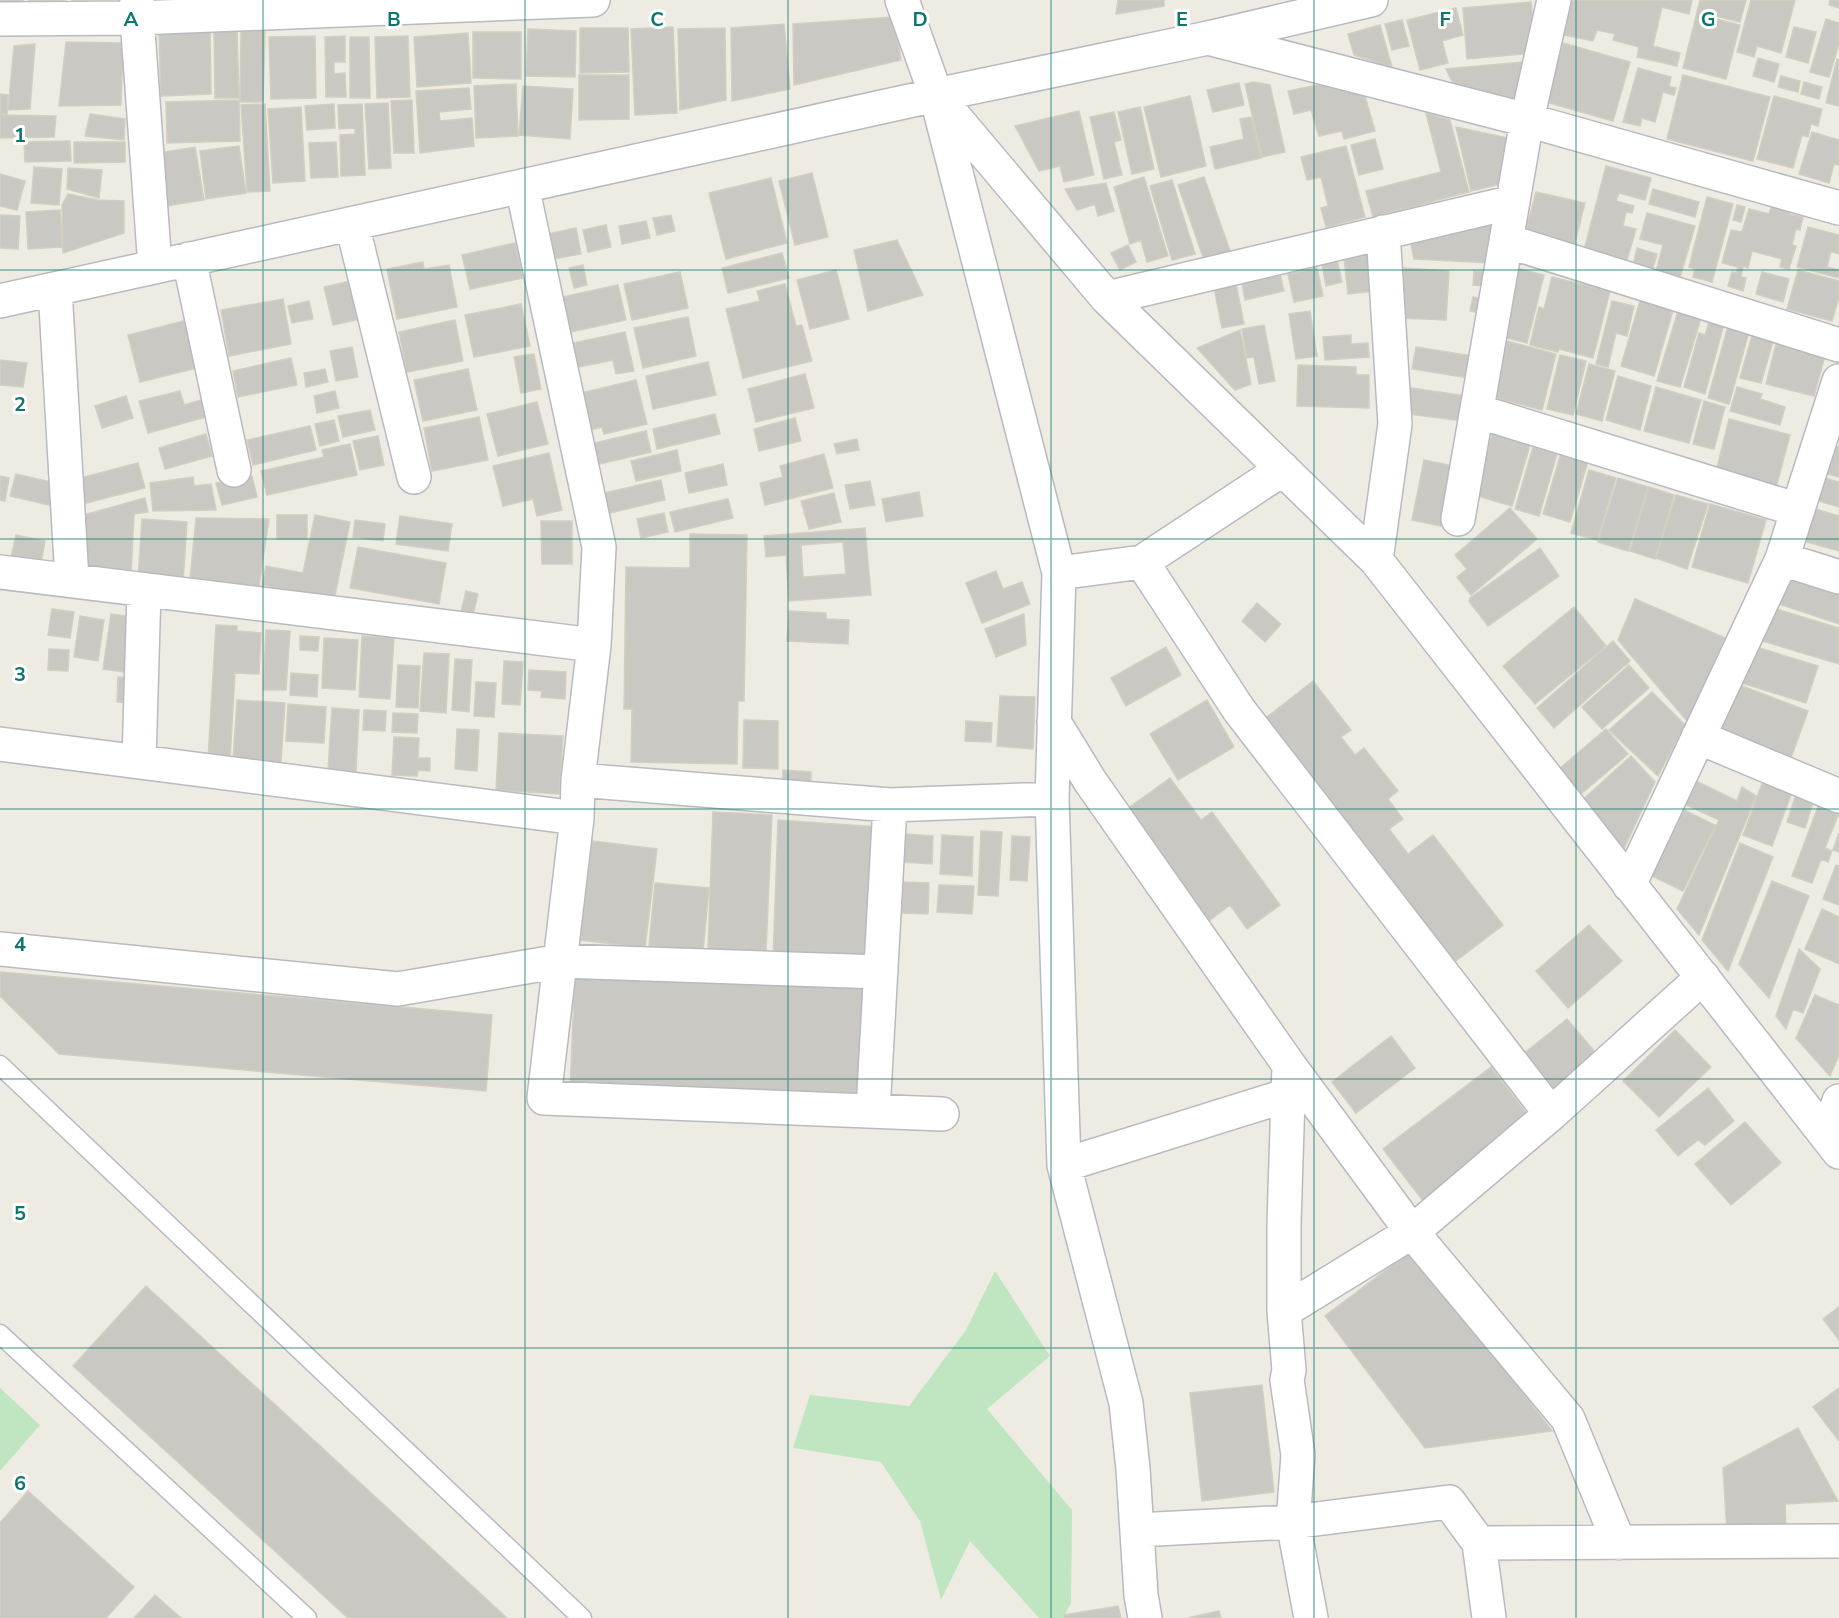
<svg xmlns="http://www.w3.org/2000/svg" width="1839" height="1618" font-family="'Nunito Sans',sans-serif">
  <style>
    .green { fill: #bfe5c1 }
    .building { fill: #cac8c2; stroke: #d2cec1; stroke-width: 1.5; fill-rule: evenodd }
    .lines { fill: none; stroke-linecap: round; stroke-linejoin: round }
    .service-casing { stroke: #b8babf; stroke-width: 21 }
    .minor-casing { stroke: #b8babf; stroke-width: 36 }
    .service { stroke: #fff; stroke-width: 18 }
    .minor { stroke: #fff; stroke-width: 33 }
    .grid { fill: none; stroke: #0f766e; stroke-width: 1.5; stroke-opacity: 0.55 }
    .grid-label { font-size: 20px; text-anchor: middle; font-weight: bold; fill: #0f766e; stroke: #fff; stroke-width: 6; stroke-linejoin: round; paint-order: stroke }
  </style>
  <rect width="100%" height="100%" fill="#eeece2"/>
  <path class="green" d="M995 1271 1050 1356 987 1409 1072 1510 1071 1603 1063 1618H1039L970 1541 941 1600 920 1521 881 1462 793 1448 810 1395 909 1406 966 1330Z
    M0 1388 40 1425 0 1471Z"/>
  <path class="building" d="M0 0H23V6H0Z
    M29 0H66V5L29 6Z
    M72 0H124V4L72 6Z
    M1118 0H1164V6L1116 14Z
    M1572 0H1692L1689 14 1662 7 1653 46 1680 53 1677 66 1637 57 1639 47 1613 40 1615 34 1597 30 1593 41 1564 35Z
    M1700 0H1746L1740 22 1716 16V19L1740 25 1726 79 1683 68Z
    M1751 0H1795L1781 53 1757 46 1754 57 1737 52Z
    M1830 0H1839V8L1829 5Z
    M1531 2 1536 53 1467 59 1463 8Z
    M1456 8 1463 35 1442 41 1448 63 1420 70 1407 20Z
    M894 17 901 60 794 85 793 24Z
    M1826 19 1839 23V44L1829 77 1810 72Z
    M1402 20 1409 46 1392 50 1385 24Z
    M784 24 790 89 732 101 731 28Z
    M1380 25 1392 67 1354 55 1348 34Z
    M673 27 677 113 635 115 631 29Z
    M1794 27 1816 32 1808 63 1786 57Z
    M580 28H628L629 72 580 73Z
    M725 28 726 100 680 110 678 29Z
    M528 29 576 31 575 77 526 76Z
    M214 30H237L239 98H215Z
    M241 31H265L263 102H240Z
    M210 32 211 94 161 96 159 34Z
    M473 32H521V79L473 78Z
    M468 33 471 83 417 87 414 37Z
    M315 36 316 98 271 99 269 37Z
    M345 36V62H334V74L345 73 346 97H326L325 37Z
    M408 36 410 97 377 98 375 37Z
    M350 37H369L370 98H350Z
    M66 42 123 43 121 105 59 106Z
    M1563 43 1630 62 1613 121 1546 102Z
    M35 44 30 109 8 110 14 46Z
    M1758 58 1779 64 1774 82 1753 76Z
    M1837 59 1839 60V106L1826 103Z
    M1534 61 1522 107 1458 94 1446 69Z
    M1638 68 1671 77 1669 86 1676 88 1674 95 1663 92 1655 122 1642 118 1640 126 1623 122Z
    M579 75H629V119L579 120Z
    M1683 75 1770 97 1753 161 1667 139Z
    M1781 76 1800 81 1798 92 1778 87Z
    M1254 82 1270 85 1285 152 1262 157 1245 84Z
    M1804 82 1822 87 1819 99 1801 94Z
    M1239 83 1244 105 1213 112 1207 90Z
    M516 84 518 136 476 138 474 86Z
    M1323 84 1365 96 1375 131 1344 139 1342 131 1319 136 1311 110 1294 114 1288 91Z
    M523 86 573 89 570 139 519 135Z
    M469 88 471 109 439 112 440 121 472 118 474 146 420 153 416 91Z
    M0 94 8 95 7 114H0Z
    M1190 96 1206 166 1161 177 1144 107Z
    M1774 96 1822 109 1818 126 1811 124 1808 137 1802 135 1793 168 1757 159Z
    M239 100 240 141 167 143 166 102Z
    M412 100 414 153H394L391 101Z
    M388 103 391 168 369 169 365 104Z
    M265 104 270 191 247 192 241 105Z
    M334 104 335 128 307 130 305 106Z
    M362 104 365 175 341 176 340 135 355 134V128L339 129 338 105Z
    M301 107 305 181 273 183 268 109Z
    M1140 107 1154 169 1132 174 1118 112Z
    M1079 111 1094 175 1064 182 1060 166 1039 171 1015 126Z
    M1114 112 1121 140 1114 142 1122 175 1104 179 1090 117Z
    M1426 113 1450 120 1469 192 1373 217 1366 191 1441 172Z
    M90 114 125 119 124 140 85 136Z
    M0 115 56 116 54 137 0 138Z
    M1251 117 1261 158 1215 169 1210 147 1244 139 1240 119Z
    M1456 127 1522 141 1513 181 1471 191Z
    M1812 132 1839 140V165L1834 164 1829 183 1799 174Z
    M1375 139 1383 169 1359 175 1351 145Z
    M70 141 71 161 25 162 24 142Z
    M74 142H125V162L74 163Z
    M336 142 338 177 311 178 309 143Z
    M239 146 246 193 206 199 200 151Z
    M1346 146 1365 217 1326 227 1321 208 1328 206 1321 177 1307 180 1301 157Z
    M195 147 204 200 167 206 158 153Z
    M1606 166 1651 178 1645 200 1619 193 1616 201 1634 206 1632 213 1626 212 1623 226 1636 229 1624 270 1583 254Z
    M34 167 62 169 59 205 31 203Z
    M68 168 102 170 99 198 67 189Z
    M812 173 828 237 795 245 779 181Z
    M0 174 25 181 17 210 0 206Z
    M1144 177 1168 256 1147 262 1141 240 1130 244 1114 187Z
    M1204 177 1230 251 1204 260 1178 185Z
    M771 178 787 243 726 259 709 193Z
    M1172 180 1195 254 1172 260 1150 186Z
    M1106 183 1114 211 1098 216 1095 204 1077 210 1065 189Z
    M1653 189 1699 202 1695 217 1649 204Z
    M1536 192 1585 203 1574 246 1525 234Z
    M68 194 98 200 124 201V233L63 253 62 205Z
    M1707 197 1733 204 1712 282 1693 277 1695 269 1689 267Z
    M1737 205 1745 207 1741 222 1733 220Z
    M1772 205 1790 210 1789 214 1803 217 1800 230 1796 229 1792 245 1796 246 1789 269 1780 267 1782 259 1752 251 1748 268 1743 266 1741 277 1746 278 1743 291 1728 286 1732 272 1736 273 1738 267 1722 263 1731 230 1742 232 1749 209 1769 214Z
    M60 210 62 247 28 249 26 212Z
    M1647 213 1695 226 1679 281 1655 275 1663 245 1640 239Z
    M0 215 20 216 18 249 0 248Z
    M671 215 675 231 657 235 653 218Z
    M1500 220 1493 263 1414 259 1410 240Z
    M646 221 650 238 622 244 619 226Z
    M606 225 611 247 588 252 583 230Z
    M1808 227 1839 235V254L1831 251 1827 267 1839 270V278L1797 267Z
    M576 228 581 254 554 259 548 234Z
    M897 240 923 295 868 311 854 250Z
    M515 243 523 278 470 289 462 255Z
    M1128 245 1136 262 1120 270 1111 253Z
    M1637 248 1657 254 1651 275 1632 269Z
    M782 253 789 278 728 293 722 268Z
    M1371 255 1375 291 1348 294 1344 258Z
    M1337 260 1342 282 1326 286 1322 264Z
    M423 262 424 269 449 265 457 307 397 319 387 269Z
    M583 265 587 285 574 288 569 268Z
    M1317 268 1323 296 1294 302 1288 274Z
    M1404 268 1449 271 1446 320 1401 318Z
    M1516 268 1544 275 1527 343 1499 336Z
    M836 270 849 319 810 329 797 280Z
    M1279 270 1284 291 1245 300 1241 278Z
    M1798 270 1839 281V297L1832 321 1787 309Z
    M1474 271 1491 272 1490 287 1473 285Z
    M680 272 688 308 632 320 624 284Z
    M1762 272 1789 279 1783 302 1756 294Z
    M1552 277 1610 291 1593 358 1559 349 1558 352 1530 345 1539 307 1544 309Z
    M1235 279 1244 324 1222 328 1213 283Z
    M351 281 360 319 333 325 324 287Z
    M785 284 796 326 802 325 812 361 743 378 726 309 760 301 757 291Z
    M618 285 626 320 566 333 558 298Z
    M1473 297 1488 300 1485 314 1470 311Z
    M1641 297 1674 307 1654 376 1621 366Z
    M283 299 291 344 229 356 221 310Z
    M309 301 313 319 292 323 288 306Z
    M1612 301 1634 306 1627 336 1616 333 1608 367 1596 364Z
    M521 304 530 346 474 357 465 315Z
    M1310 311 1317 356 1296 359 1289 314Z
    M1678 311 1701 318 1680 387 1657 381Z
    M688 317 696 356 643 368 634 328Z
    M1710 319 1724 324 1705 394 1684 387 1699 333 1705 335Z
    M455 320 463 361 407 372 399 332Z
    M184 321 197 368 140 382 128 335Z
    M1264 325 1275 381 1259 384 1254 357 1247 358 1242 329Z
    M1728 326 1749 332 1729 404 1708 398Z
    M1240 330 1251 384 1235 390 1197 348Z
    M625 332 634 371 616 374 613 360 574 368 569 344Z
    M1753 332 1774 338 1761 383 1740 378Z
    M1351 335V344L1368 343 1369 357 1325 360 1323 337Z
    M1777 340 1826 352 1814 396 1766 384Z
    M1507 341 1556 354 1542 410 1492 397Z
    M352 347 358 377 336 381 330 351Z
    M1416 347 1479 357 1475 379 1412 369Z
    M534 354 541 389 521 393 514 357Z
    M1560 355 1586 361 1573 415 1547 409Z
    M291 358 297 385 238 397 233 371Z
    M0 360 27 363 23 387 0 385Z
    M708 362 716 395 653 409 646 376Z
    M1589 364 1615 371 1602 421 1576 414Z
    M1298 365 1356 367V375H1369V408L1297 406Z
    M325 369 328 382 306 387 304 373Z
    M468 369 477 410 423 421 414 380Z
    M805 374 814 408 756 422 748 389Z
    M1618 376 1651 386 1640 430 1606 420Z
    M636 380 647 424 604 434 602 427 586 431 577 394Z
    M1404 387 1466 396 1463 421 1401 413Z
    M1656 387 1701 400 1689 443 1644 431Z
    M1737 387 1762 394 1760 399 1785 407 1780 425 1730 411Z
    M180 391 184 405 205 399 210 416 148 433 139 401Z
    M335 391 339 408 317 413 314 396Z
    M126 396 133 418 102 428 95 406Z
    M1704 401 1725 407 1714 449 1693 444Z
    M537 402 548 444 498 456 487 414Z
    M370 410 375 430 343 437 338 416Z
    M715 414 720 434 657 449 653 429Z
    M479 417 488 460 432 471 424 428Z
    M795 418 801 441 759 451 754 429Z
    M1729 419 1790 435 1776 488 1716 472Z
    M334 420 339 441 320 446 315 424Z
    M310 426 316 450 253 465 247 440Z
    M646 431 651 452 591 466 586 445Z
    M1493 432 1531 442 1512 506 1474 495Z
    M206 434 212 456 165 469 159 448Z
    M378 436 384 465 360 470 353 441Z
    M857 439 859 450 837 454 834 444Z
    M350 444 357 475 267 495 261 471 324 457 322 450Z
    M1832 445 1839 447V477L1824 473Z
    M1533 447 1557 454 1539 516 1515 509Z
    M677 450 681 471 636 481 631 461Z
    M549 453 562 510 537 516 533 499 503 506 493 466Z
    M1561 453 1588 461 1570 522 1543 514Z
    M824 454 833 488 765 505 760 483 783 477 780 466Z
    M1424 460 1463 468 1450 528 1412 520Z
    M138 463 145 488 86 503 80 478Z
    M723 464 727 485 689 493 685 473Z
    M1589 470 1616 478 1597 540 1571 533Z
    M16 474 55 483 49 505 10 496Z
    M0 476 9 478 5 501 0 500Z
    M252 476 257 497 222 505 216 483Z
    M1818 476 1839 482V507L1812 499Z
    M193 477 194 486 211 484 216 510 153 511 150 483Z
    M1618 478 1648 487 1628 551 1598 542Z
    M661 480 665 500 605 514 600 494Z
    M870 481 875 505 850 509 845 485Z
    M1649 487 1674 495 1655 559 1630 551Z
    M919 492 923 516 886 522 882 499Z
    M834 493 841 522 809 529 801 501Z
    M1676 495 1708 504 1687 569 1656 558Z
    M145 498 148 512 134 514 131 577 85 567 76 517Z
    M728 499 733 518 675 532 670 512Z
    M1710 504 1766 520 1748 583 1692 567Z
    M1809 507 1839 516V551L1800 540Z
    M1510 508 1537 539 1471 595 1457 577 1467 569 1455 555Z
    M664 513 668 532 641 538 637 519Z
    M277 515H307V539H277Z
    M315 515 350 522 334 600 262 585 266 566 303 573Z
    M400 516 452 524 448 551 396 544Z
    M196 518 269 519 259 586 190 579Z
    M142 519 187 522 183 583 138 580Z
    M355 520 385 524 383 541 353 537Z
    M541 521H572V564H542Z
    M865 528 871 595 789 601 786 555 766 557 764 536ZM843 542 846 574 803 577 801 545Z
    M690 534 747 535 744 701H738L737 764 631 762 632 709H624L626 567 690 568Z
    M16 535 45 541 40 568 10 562Z
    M358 547 446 563 439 604 350 588Z
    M1540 548 1559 576 1488 626 1469 601 1470 598Z
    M1788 568 1839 585V624L1776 603Z
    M996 571 1003 589 1022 582 1030 604 982 623 966 583Z
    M466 591 478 594 472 619 460 616Z
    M1635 599 1725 638 1688 722 1618 640Z
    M1257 603 1281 624 1265 642 1242 621Z
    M1574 607 1606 646 1535 704 1503 666Z
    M1770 607 1839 628V664L1759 640Z
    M52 609 74 612 70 638 48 635Z
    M789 611 826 613V619L849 620 848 644 787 641Z
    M111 614 138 618 130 673 103 669Z
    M1024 614 1026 645 996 657 985 629Z
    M80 616 104 620 98 661 74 657Z
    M216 625 237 626V631L261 633 259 674 235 673 230 760 208 759Z
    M266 630 290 631 286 690H263Z
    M300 636 319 637 318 651 300 650Z
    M362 636 394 638 390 699 359 697Z
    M324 638 358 640 355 690 322 688Z
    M1613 641 1630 661 1554 728 1537 708Z
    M1753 646 1818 666 1806 703 1742 683Z
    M1166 647 1181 675 1126 706 1111 678Z
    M49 649 69 650 68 671 48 670Z
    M424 653 449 654 446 713 420 711Z
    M455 659 472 660 469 712 452 710Z
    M504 661 523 662 520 705 502 704Z
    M398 665 420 666 418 708 396 707Z
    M1629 665 1649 688 1602 729 1582 707Z
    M529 670 566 672 565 699 541 697 542 691 528 690Z
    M291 673 318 675 317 697 290 695Z
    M118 677 136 678 135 703 117 702Z
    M1313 681 1351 730 1341 737 1355 755 1364 748 1398 791 1388 799 1403 819 1389 829 1408 854 1433 835 1503 925 1452 964 1262 721Z
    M476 682 496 683 494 717 474 716Z
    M1734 683 1808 711 1791 758 1716 731Z
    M1652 692 1685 725 1658 776 1609 730Z
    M1000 696 1035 697 1033 749 997 746Z
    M237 700 285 703 281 763 233 761Z
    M1207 700 1234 747 1178 780 1150 734Z
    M288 704 326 707 324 743 286 741Z
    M332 708 359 710 356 771 328 770Z
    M364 710 386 711 385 731 363 730Z
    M393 713 418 714 417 733 392 732Z
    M744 720 778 721V769L743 768Z
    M966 721 992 723 991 742 965 741Z
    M457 729 479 730 477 771 455 769Z
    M1606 729 1628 754 1581 794 1559 769Z
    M499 733 563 736 559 794 496 790Z
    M394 737 419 738 418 758H430V771L418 770 417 776 392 775Z
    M1631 756 1655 782 1622 853 1578 804Z
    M783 770 811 772V788L782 786Z
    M1766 773 1795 784 1772 846 1743 835Z
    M1170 778 1201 820 1212 812 1280 905 1247 929 1230 905 1205 924 1123 812Z
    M1696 781 1737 801 1742 787 1756 796 1699 935 1677 909 1719 820 1682 803Z
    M1799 785 1817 790 1805 828 1787 822Z
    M1822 796 1839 802V813L1825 848 1832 851 1828 862 1821 859 1812 883 1792 876Z
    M1684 810 1715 825 1683 891 1652 876Z
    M713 812 772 815 766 951 708 949Z
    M778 820 878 827 871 965 773 961Z
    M981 831 1002 832 998 896 978 895Z
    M1839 833V852L1833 850Z
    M904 834 933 836 932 864 902 862Z
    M942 835 973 837 972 876 940 874Z
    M1012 836 1030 837 1027 881 1010 880Z
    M592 841 657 849 645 948 580 940Z
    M1740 843 1773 857 1728 971 1702 940Z
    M1836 865 1839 866V905L1823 899Z
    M1772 881 1809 896 1769 998 1739 964Z
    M903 882 929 883 928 914 902 913Z
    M655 883 709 888 703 951 649 946Z
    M939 885 974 886 972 914 937 912Z
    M1822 909 1839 917V964L1805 949Z
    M1589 925 1622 961 1568 1008 1536 971Z
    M1799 949 1820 969 1803 1013 1793 1009 1786 1029 1776 1016Z
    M0 972 492 1015 486 1091 59 1054 0 996Z
    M575 973 868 988 862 1104 570 1090Z
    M1815 995 1839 1005V1055L1830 1076 1796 1038Z
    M1567 1019 1601 1059 1550 1102 1516 1060Z
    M1675 1030 1711 1067 1659 1117 1623 1081Z
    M1391 1036 1415 1068 1356 1113 1332 1082Z
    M1491 1067 1532 1121 1424 1202 1383 1149Z
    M1708 1088 1734 1121 1705 1145 1698 1140 1678 1156 1656 1130Z
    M1745 1122 1781 1163 1731 1205 1695 1164Z
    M1414 1249 1552 1431 1425 1448 1325 1316Z
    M146 1286 507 1618H348L73 1366Z
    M1839 1307V1340L1823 1319Z
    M1262 1385 1274 1492 1202 1501 1190 1393Z
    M1839 1388V1441L1813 1407Z
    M1798 1428 1838 1501 1785 1504 1786 1529 1727 1533 1723 1468Z
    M28 1491 134 1587 106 1618H0V1523Z
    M155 1595 181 1618H134Z
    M1118 1606 1121 1618H1064V1615Z
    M1219 1611 1221 1618H1188Z"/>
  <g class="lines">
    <defs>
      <path id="service" d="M0 1065 582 1618
        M0 1334 307 1618"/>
      <path id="minor" d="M137 0V18L155 267
        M902 0 936 95 1059 573 1052 799 1064 1165 1126 1403 1133 1469 1141 1595 1145 1618
        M0 19 137 18 593 0
        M1212 39 1527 120 1839 208
        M941 101 1107 298 1376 560 1839 1152
        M352 224 414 477
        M1507 241 1839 345
        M189 259 234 470
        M55 289 72 580
        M1107 298 1513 202
        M0 301 936 95 1208 38 1371 0
        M1477 411 1798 510
        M1458 519 1527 120 1554 0
        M1782 559 1839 577
        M1376 560 1395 424 1383 232
        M1142 562 1239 710 1551 1114 1412 1232 1284 1311 1289 1370 1287 1380 1298 1455 1293 1522 1311 1618
        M0 572 594 645 599 547 522 186
        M1059 573 1142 562 1283 469
        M594 645 578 780 577 818 544 1098 942 1114
        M1054 722 1090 781 1289 1065 1284 1223V1311
        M1698 737 1839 796
        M0 744 577 818
        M139 761 144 590
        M578 780 890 805 1052 799
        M1629 885 1782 559 1839 381
        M0 949 398 989 561 961 881 972
        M1289 1065 1412 1232 1568 1419 1619 1543
        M873 1111 890 805
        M1551 1114 1703 977
        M1827 1137 1839 1101
        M1064 1165 1288 1095
        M1137 1530 1293 1522 1449 1502 1479 1543 1839 1541
        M1479 1543 1489 1618"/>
    </defs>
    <use href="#service" class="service-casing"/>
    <use href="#minor" class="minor-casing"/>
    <use href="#service" class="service"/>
    <use href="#minor" class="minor"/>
  </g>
  <path class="grid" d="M263 0V1618M525 0V1618M788 0V1618M1051 0V1618M1314 0V1618M1576 0V1618M0 270H1839M0 539H1839M0 809H1839M0 1079H1839M0 1348H1839"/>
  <g class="grid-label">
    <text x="131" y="26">A</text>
    <text x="394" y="26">B</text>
    <text x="657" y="26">C</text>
    <text x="920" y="26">D</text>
    <text x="1182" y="26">E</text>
    <text x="1445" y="26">F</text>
    <text x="1708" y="26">G</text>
    <text x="20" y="142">1</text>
    <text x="20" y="411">2</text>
    <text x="20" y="681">3</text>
    <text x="20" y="951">4</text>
    <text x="20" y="1220">5</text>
    <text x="20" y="1490">6</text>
  </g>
</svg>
